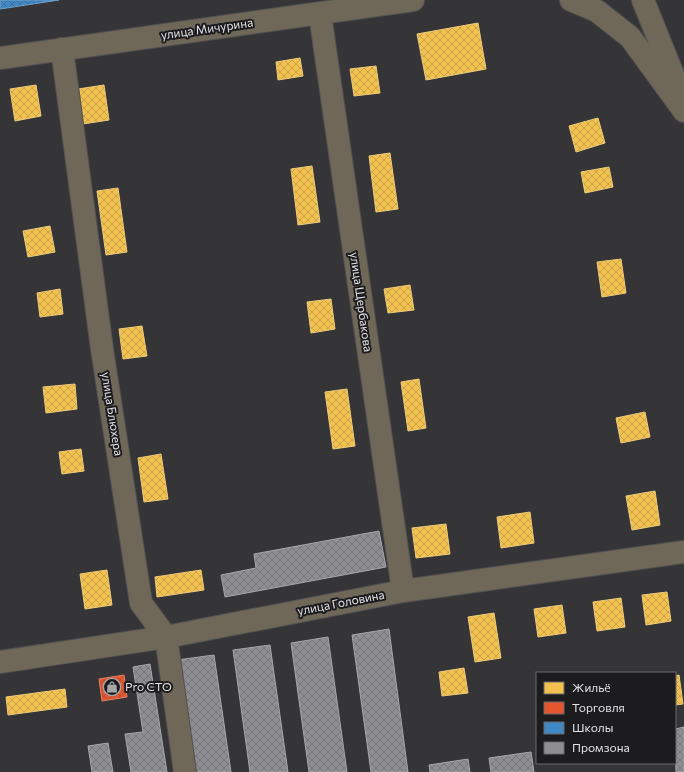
<svg xmlns="http://www.w3.org/2000/svg" width="684" height="772" font-family="Commissioner,sans-serif">
  <style>
    .homes { fill: url(#homes-cross-hatch); stroke: #eecb7c }
    .shops { fill: url(#shops-cross-hatch); stroke: #e48165 }
    .schools { fill: url(#schools-cross-hatch); stroke: #70a3cf }
    .industry { fill: url(#industry-cross-hatch); stroke: #a7a7ab }
    .lines { fill: none; stroke-linecap: round; stroke-linejoin: round }
    .minor-casing { stroke: #515152; stroke-width: 24 }
    .minor { stroke: #6f6758; stroke-width: 22 }
    .labels { text-anchor: middle; stroke-width: 4; stroke-linejoin: round; paint-order: stroke }
    .street-label { font-size: 12px; fill: #e3e3e6; stroke: #1c1b1e }
    .poi-label { font-size: 12px; fill: #e3e3e6; stroke: #1c1b1e; text-anchor: start }
  </style>
  <defs>
    <pattern id="homes-cross-hatch" width="8" height="8" patternUnits="userSpaceOnUse"><rect width="8" height="8" fill="#f2c14e"/><path d="M0 0l8 8M0 8l8-8" fill="none" stroke="#c6a24c"/></pattern>
    <pattern id="shops-cross-hatch" width="8" height="8" patternUnits="userSpaceOnUse"><rect width="8" height="8" fill="#e4572e"/><path d="M0 0l8 8M0 8l8-8" fill="none" stroke="#b45135"/></pattern>
    <pattern id="schools-cross-hatch" width="8" height="8" patternUnits="userSpaceOnUse"><rect width="8" height="8" fill="#3f88c5"/><path d="M0 0l8 8M0 8l8-8" fill="none" stroke="#417098"/></pattern>
    <pattern id="industry-cross-hatch" width="8" height="8" patternUnits="userSpaceOnUse"><rect width="8" height="8" fill="#8d8d92"/><path d="M0 0l8 8M0 8l8-8" fill="none" stroke="#77777b"/></pattern>
  </defs>
  <rect width="100%" height="100%" fill="#353437"/>
  <path class="homes" d="M478 23 486 69 426 80 417 34Z
    M300 58 303 76 278 80 276 62Z
    M376 66 380 93 354 96 350 69Z
    M36 85 41 116 15 121 10 89Z
    M104 85 109 120 83 124 78 89Z
    M598 118 605 143 576 152 569 126Z
    M390 153 398 209 376 212 369 156Z
    M312 166 320 222 298 225 291 169Z
    M609 167 613 187 585 193 581 172Z
    M118 188 127 252 106 255 97 191Z
    M50 226 55 252 28 257 23 231Z
    M621 259 626 293 602 297 597 262Z
    M410 285 414 310 388 313 384 289Z
    M60 289 63 314 40 317 37 293Z
    M331 299 335 329 311 333 307 302Z
    M142 326 147 356 123 359 119 329Z
    M419 379 426 428 408 431 401 382Z
    M75 384 77 409 46 413 43 387Z
    M347 389 355 446 333 449 325 392Z
    M645 412 650 437 621 443 616 418Z
    M81 449 84 471 62 474 59 452Z
    M161 454 168 499 144 502 138 458Z
    M655 491 660 525 632 530 626 496Z
    M530 512 534 543 501 548 497 517Z
    M446 524 450 554 416 558 412 528Z
    M107 570 112 605 85 609 80 574Z
    M201 570 204 590 157 597 155 577Z
    M667 592 671 621 646 625 642 595Z
    M621 598 625 627 597 631 593 602Z
    M562 605 566 633 538 637 534 609Z
    M494 613 501 658 475 662 468 617Z
    M464 668 468 693 442 696 439 672Z
    M679 675 683 704 675 705V676Z
    M65 689 67 707 8 715 6 697Z"/>
  <path class="shops" d="M124 675 127 697 102 701 99 679Z"/>
  <path class="schools" d="M0 0H59L0 9Z"/>
  <path class="industry" d="M379 531 386 567 225 597 221 575 256 568 254 554Z
    M389 629 408 772H371L352 635Z
    M328 637 347 772H309L291 643Z
    M270 645 288 772H250L233 650Z
    M214 655 231 772H193L177 660Z
    M150 664 167 772H131L125 734 143 732 133 667Z
    M684 727V772H676L675 729Z
    M108 743 113 772H92L88 746Z
    M531 752 534 772H491L489 758Z
    M468 759 470 772H430L429 765Z"/>
  <g class="lines">
    <defs>
      <path id="minor" d="M571 0 597 11 630 37 684 111
        M643 0 680 92
        M320 14 403 591
        M62 49 102 349 141 603 166 637 185 772
        M0 58 413 0
        M0 662 166 637 403 591 684 552"/>
    </defs>
    <use href="#minor" class="minor-casing"/>
    <use href="#minor" class="minor"/>
  </g>
  <defs>
    <symbol id="shop-ring" viewBox="-11 -11 22 22"><circle r="9.5" fill="#1c1b1e" stroke="#a6a6a9" stroke-width="1.5"/><path d="M-5-2.5h2.3a2.7 3.5 0 0 1 5.4 0H5L5.5 6h-11ZM-1.5-2.5h3a1.5 2.3 0 0 0-3 0Z" fill="#a6a6a9"/></symbol>
  </defs>
  <g fill-rule="evenodd">
    <use href="#shop-ring" x="102" y="677" width="20" height="20"/>
  </g>
  <g class="labels">
    <g class="street-label">
      <text transform="translate(207 29) rotate(-8)" y="4">улица Мичурина</text>
      <text transform="translate(361 302) rotate(82)" y="4">улица Щербакова</text>
      <text transform="translate(112 414) rotate(81)" y="4">улица Блюхера</text>
      <text transform="translate(341 603) rotate(-11)" y="4">улица Головина</text>
    </g>
    <g class="poi-label">
      <text x="125" y="691">Pro СТО</text>
    </g>
  </g>
  <rect x="536" y="672" width="140" height="92" fill="#1c1b1e" stroke="#6c6b6e"/>
  <rect x="544" y="682" width="20" height="12" fill="#f2c14e" stroke="#6c6b6e"/>
  <text x="572" y="692" font-size="12" fill="#e3e3e6">Жильё</text>
  <rect x="544" y="702" width="20" height="12" fill="#e4572e" stroke="#6c6b6e"/>
  <text x="572" y="712" font-size="12" fill="#e3e3e6">Торговля</text>
  <rect x="544" y="722" width="20" height="12" fill="#3f88c5" stroke="#6c6b6e"/>
  <text x="572" y="732" font-size="12" fill="#e3e3e6">Школы</text>
  <rect x="544" y="742" width="20" height="12" fill="#8d8d92" stroke="#6c6b6e"/>
  <text x="572" y="752" font-size="12" fill="#e3e3e6">Промзона</text>
</svg>
